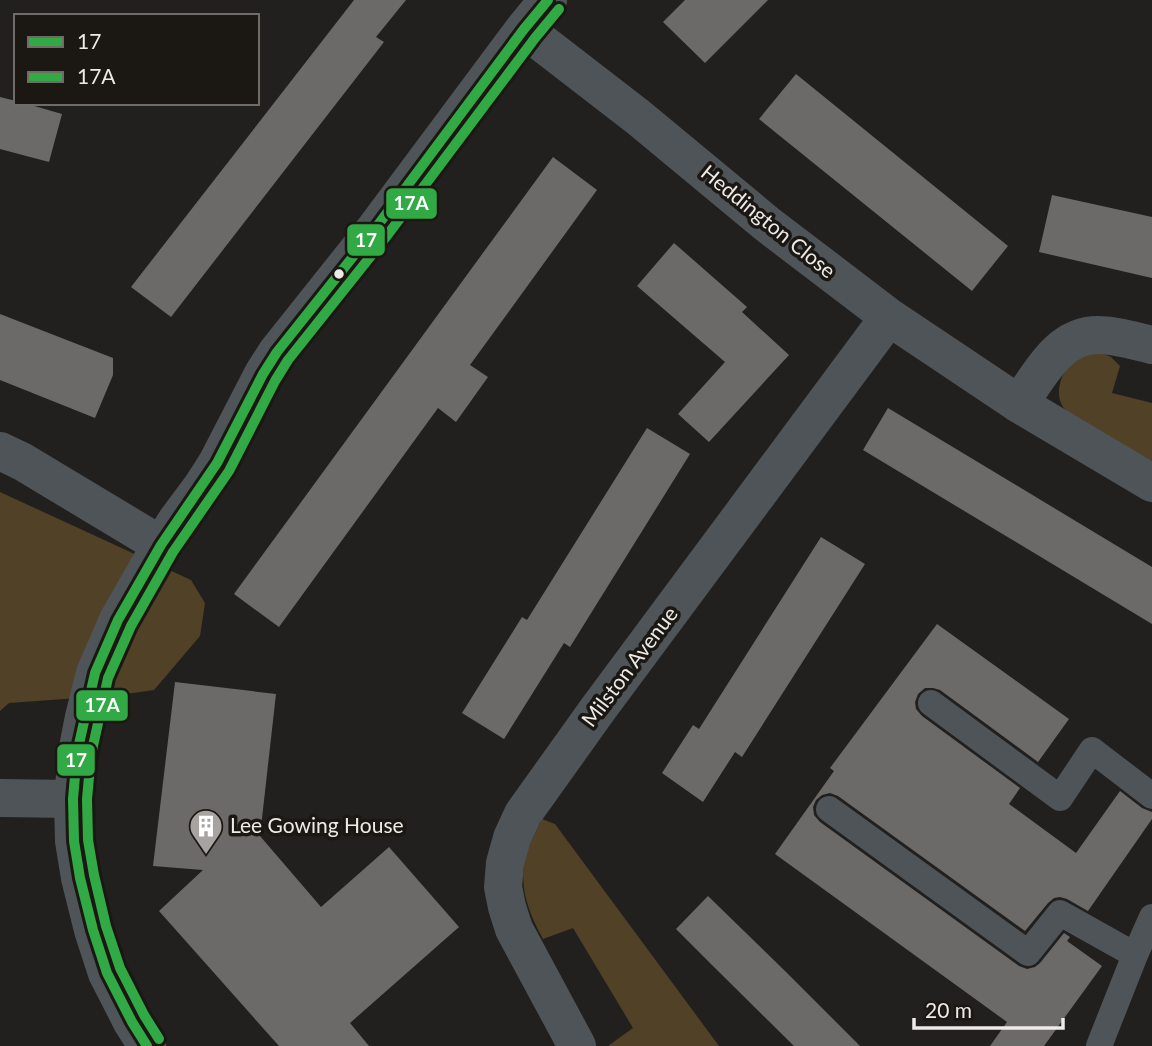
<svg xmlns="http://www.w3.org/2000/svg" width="1152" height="1046" font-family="Lato,sans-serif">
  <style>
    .green { fill: #514127 }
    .building { fill: #6c6a68 }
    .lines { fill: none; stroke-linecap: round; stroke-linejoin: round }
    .lane { stroke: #4f5458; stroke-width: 26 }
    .street { stroke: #4f5458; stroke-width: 38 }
    .bus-1-casing { stroke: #1b1813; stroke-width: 16 }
    .bus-2-casing { stroke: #1b1813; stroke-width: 16 }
    .bus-1 { stroke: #31aa45; stroke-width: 10 }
    .bus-2 { stroke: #31aa45; stroke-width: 10 }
    .bus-dot { fill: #edeae7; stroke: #1b1813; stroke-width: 2.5 }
    .labels { text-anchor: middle; stroke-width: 7; stroke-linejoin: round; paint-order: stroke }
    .street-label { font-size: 21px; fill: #edeae7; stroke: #1b1813 }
    .poi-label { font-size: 21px; fill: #edeae7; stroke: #1b1813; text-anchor: start }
    .line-badge { stroke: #1b1813; stroke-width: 2.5 }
    .badge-label { font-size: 19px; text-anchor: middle; font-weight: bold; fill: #fff }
  </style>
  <rect width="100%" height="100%" fill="#22201e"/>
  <path class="green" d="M1104 354 1111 357 1120 366 1112 393 1152 403V462L1070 413C1068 412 1063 408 1062 405 1053 390 1065 362 1081 356 1087 353 1097 354 1104 354Z
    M0 492 191 580 205 603 200 636 154 690 119 695 9 703 0 711Z
    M542 819 555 824 719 1046H608L633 1028 573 928 543 939C528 912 516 881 528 849 532 839 537 829 542 819Z"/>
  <path class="building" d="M354 0H406L376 37 384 42 171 317 131 287Z
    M685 0H768L705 63 663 22Z
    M796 74 1008 246 972 291 759 119Z
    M0 97 16 101V103H24L62 114 49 162 0 149Z
    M553 157 597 190 470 365 488 377 456 422 438 408 279 627 234 594Z
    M1052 195 1152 217V278L1039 252Z
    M674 243 747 307 742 312 789 355 709 442 678 414 725 362 637 286Z
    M0 314 113 358V375L95 418 0 380Z
    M888 408 1152 567V624L863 450Z
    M647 428 690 454 570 647 564 643 504 739 462 713 522 617 527 620Z
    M821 537 865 564 742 757 735 752 703 802 662 773 693 725 699 729Z
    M937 624 1069 719 1038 762 940 690 933 688H925L918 694 915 702 916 709 922 716 1020 788 1009 804 1076 853 1120 791 1142 808 1152 812V819L1088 911 1067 899 1060 897 1054 898 1048 903 1025 931 838 796 830 793 822 795 816 800 813 807 814 815 820 822 1019 966 1027 969 1035 967 1040 963 1064 933 1070 937 1067 941 1102 966 1044 1046H990L1007 1022 775 854 834 771 830 768Z
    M175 682 276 694 260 836 321 907 389 847 459 927 350 1023 369 1046H279L159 911 203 870 153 866Z
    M708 896 785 971 860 1046H794L714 967 676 929Z"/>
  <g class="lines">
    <path class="lane" d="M931 703 1060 798 1092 750 1152 796
      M829 809 1028 953 1060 913 1135 955
      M1099 1046 1135 955 1152 917"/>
    <path class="street" d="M524 29 638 117 767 224 889 317 1019 404 1152 483
      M1019 404C1040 375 1058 335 1098 335 1116 335 1135 341 1152 345
      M0 451 23 462 161 545
      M0 798 73 799
      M147 1046 132 1022 107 973 93 930 80 878 74 841 73 799 77 753 84 717 95 673 118 620 161 545 177 520 203 485 217 463 263 374 277 352 375 229 524 29 548 0
      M577 1046 514 929 507 907 503 887 505 863 512 838 523 814 598 709 889 317"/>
    <defs>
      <path id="bus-1" d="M147 1046 132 1022 107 973 93 930 80 878 74 841 73 799 77 753 95 673 118 620 161 545 217 463 263 374 277 352 375 229 524 29 548 0"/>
      <path id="bus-2" d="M159 1039 144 1015 120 968 106 926 94 875 88 840 87 799 91 755 108 678 131 626 173 552 229 471 275 381 288 360 386 237 535 38 559 9"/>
    </defs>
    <use href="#bus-1" class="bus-1-casing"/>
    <use href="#bus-2" class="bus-2-casing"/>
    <use href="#bus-1" class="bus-1"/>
    <use href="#bus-2" class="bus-2"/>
  </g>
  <defs>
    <symbol id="building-pin" viewBox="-11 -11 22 30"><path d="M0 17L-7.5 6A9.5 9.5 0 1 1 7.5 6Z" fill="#a6a3a1" stroke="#1b1813"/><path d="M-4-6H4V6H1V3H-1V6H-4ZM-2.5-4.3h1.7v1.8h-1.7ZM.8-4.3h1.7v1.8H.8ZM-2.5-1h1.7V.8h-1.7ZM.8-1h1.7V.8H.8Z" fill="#fff"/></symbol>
  </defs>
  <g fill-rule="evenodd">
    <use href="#building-pin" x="187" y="807" width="38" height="52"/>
  </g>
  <circle class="bus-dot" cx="339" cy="274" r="6"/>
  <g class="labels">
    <g class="street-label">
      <text transform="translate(768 222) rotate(39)" y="7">Heddington Close</text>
      <text transform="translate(630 667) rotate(-53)" y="7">Milston Avenue</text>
    </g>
    <g class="poi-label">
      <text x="230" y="833">Lee Gowing House</text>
    </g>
  </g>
  <g class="line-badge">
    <rect x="385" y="187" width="53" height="33" rx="7" fill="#31aa45"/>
    <rect x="346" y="223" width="40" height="34" rx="7" fill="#31aa45"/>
    <rect x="75" y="689" width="54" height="33" rx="7" fill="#31aa45"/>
    <rect x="56" y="743" width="40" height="34" rx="7" fill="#31aa45"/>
  </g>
  <g class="badge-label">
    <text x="411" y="210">17A</text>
    <text x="366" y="247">17</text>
    <text x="102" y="712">17A</text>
    <text x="76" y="767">17</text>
  </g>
  <rect x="14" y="14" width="245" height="91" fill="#1b1813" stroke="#6f6c68" stroke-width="2"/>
  <rect x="28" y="37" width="35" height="10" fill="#31aa45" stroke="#6f6c68" stroke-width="2"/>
  <text x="77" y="49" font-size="21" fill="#edeae7">17</text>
  <rect x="28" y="72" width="35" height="10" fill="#31aa45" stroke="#6f6c68" stroke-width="2"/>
  <text x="77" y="84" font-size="21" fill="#edeae7">17A</text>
  <path d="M914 1018v10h149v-10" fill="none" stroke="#edeae7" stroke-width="3.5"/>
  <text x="925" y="1018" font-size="21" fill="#edeae7" stroke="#1b1813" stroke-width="5" paint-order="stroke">20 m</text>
</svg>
